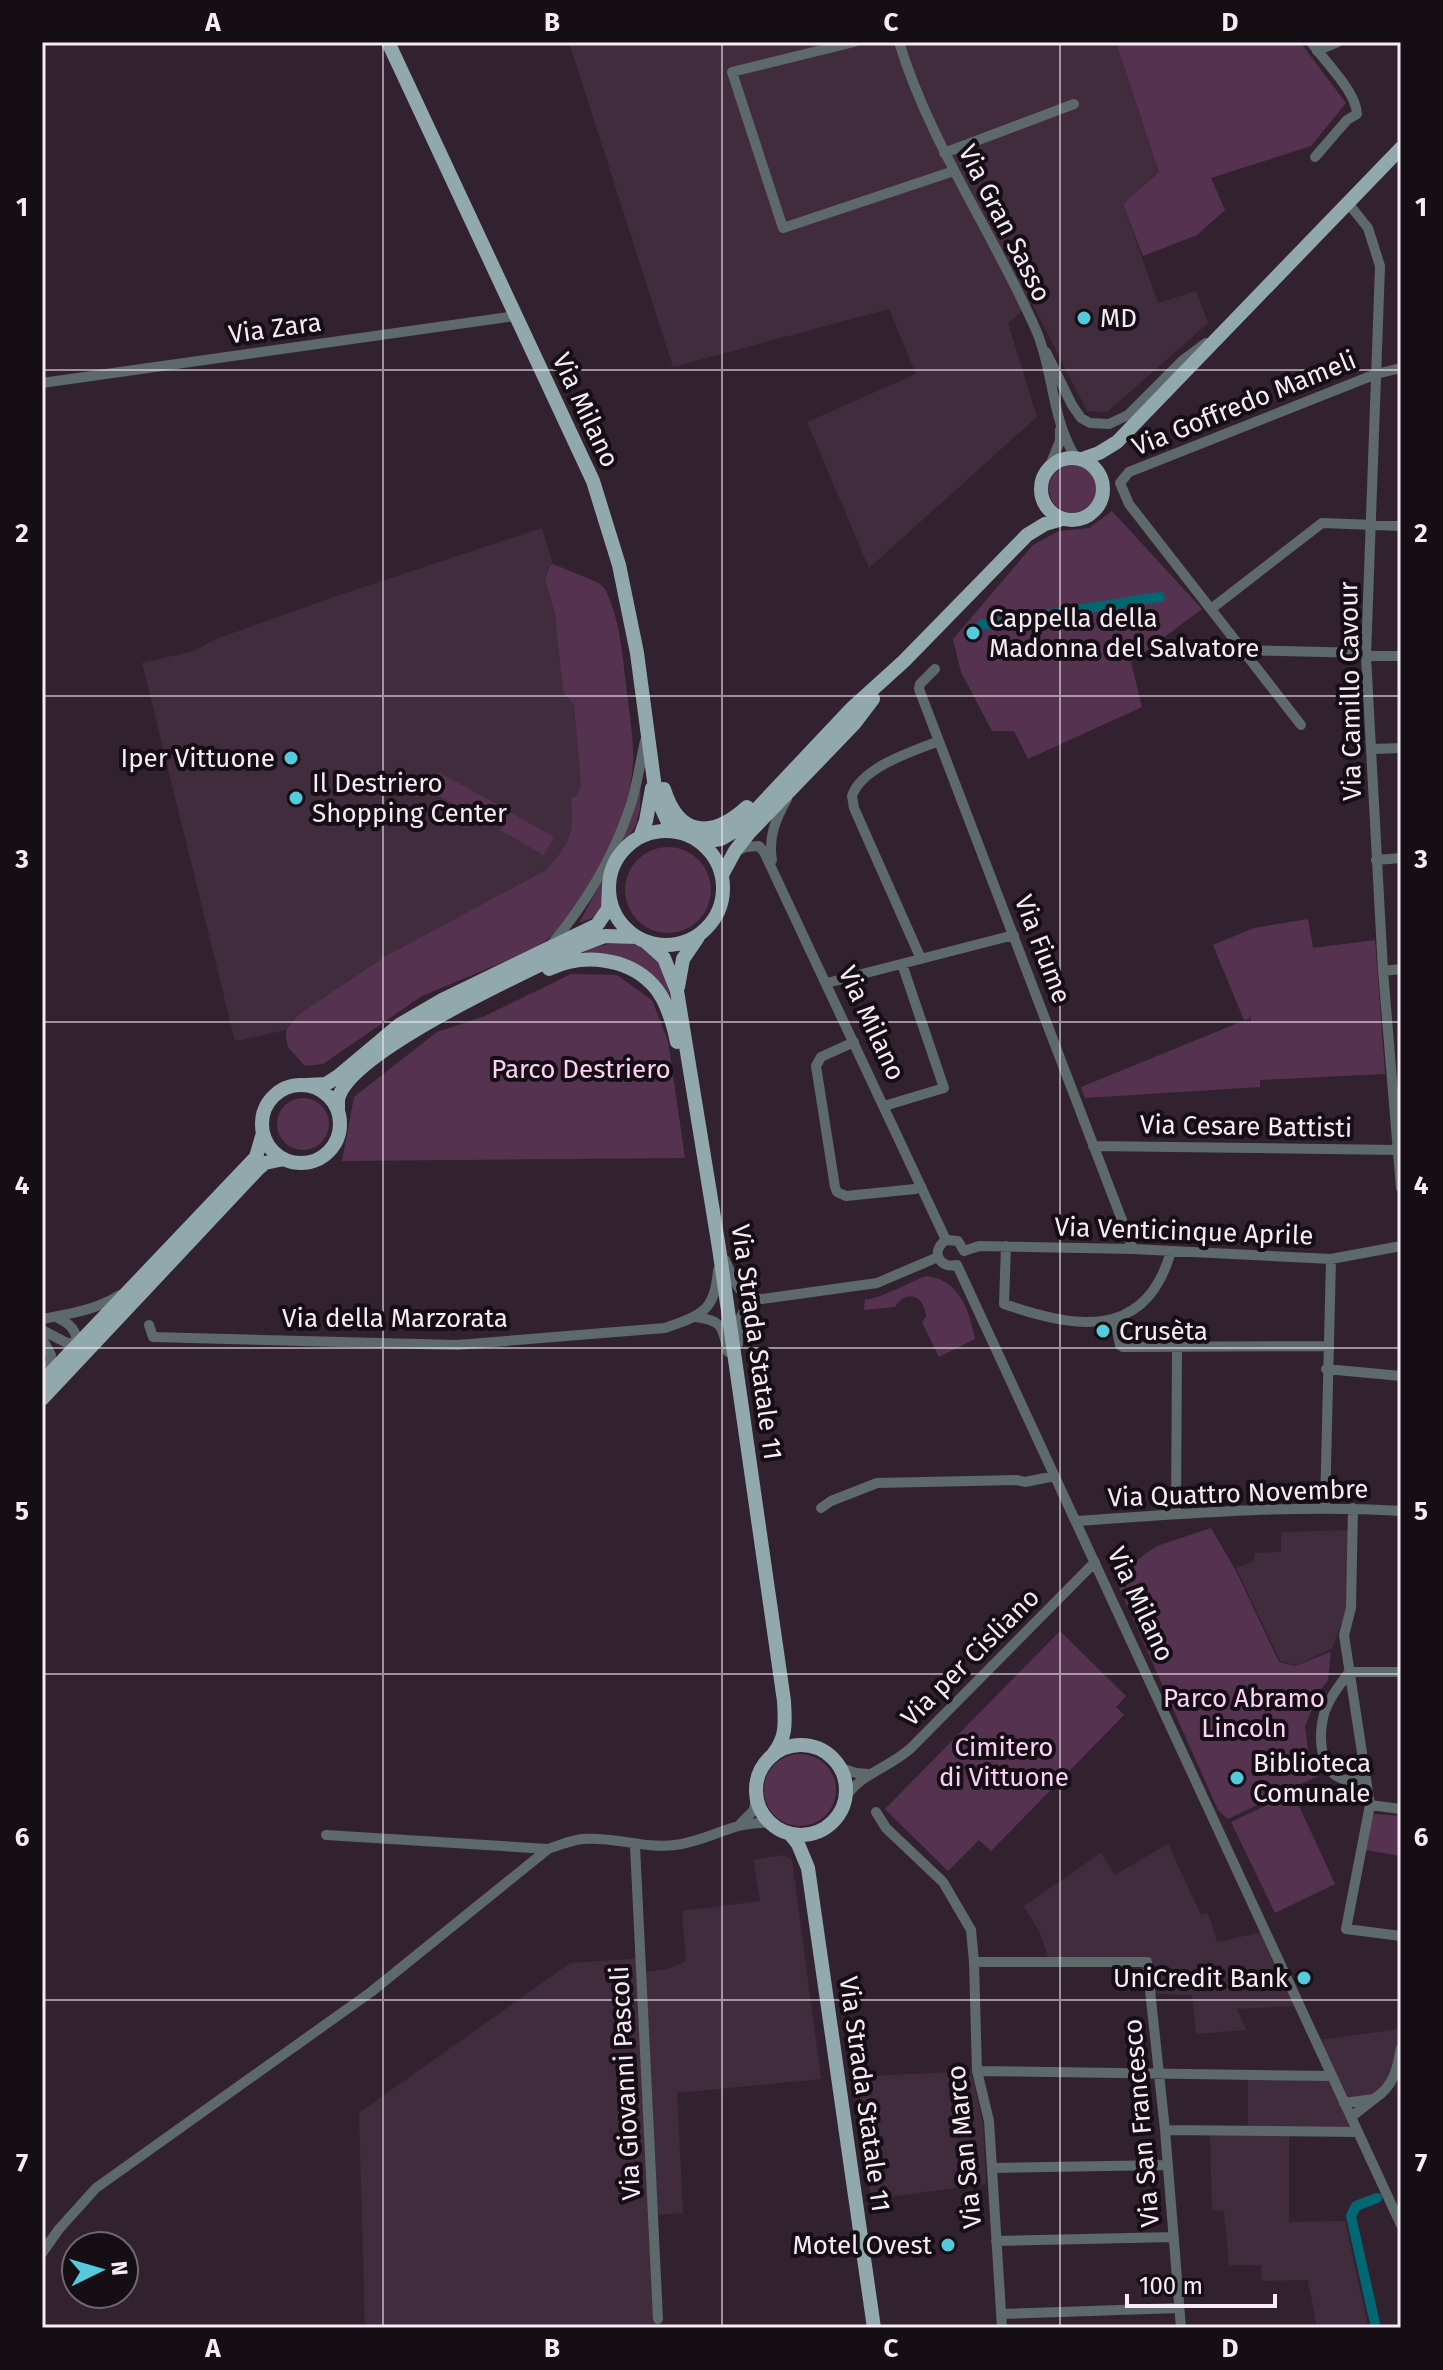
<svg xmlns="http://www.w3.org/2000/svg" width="1443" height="2370" font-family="'Fira Sans',sans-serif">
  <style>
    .built { fill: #412c3d }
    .green { fill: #553350 }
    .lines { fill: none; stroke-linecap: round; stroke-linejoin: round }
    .canal { stroke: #006773; stroke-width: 10 }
    .minor { stroke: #5d696a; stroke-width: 10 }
    .major { stroke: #91a9ad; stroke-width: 14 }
    .grid { fill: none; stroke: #f7ecf5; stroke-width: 2; stroke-opacity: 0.55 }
    .poi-dot { fill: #53cbdc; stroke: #150e14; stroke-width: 3 }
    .labels { text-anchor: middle; stroke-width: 8; stroke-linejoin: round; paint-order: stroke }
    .street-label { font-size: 26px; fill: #f7ecf5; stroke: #150e14 }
    .poi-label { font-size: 26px; fill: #f7ecf5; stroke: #150e14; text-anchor: start }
    .park-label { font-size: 26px; fill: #fbd0f3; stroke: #150e14 }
    .neatline { fill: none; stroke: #f7ecf5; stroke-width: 3 }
    .grid-label { font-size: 26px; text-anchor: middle; font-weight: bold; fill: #f7ecf5 }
  </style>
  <rect width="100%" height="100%" fill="#32222f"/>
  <path class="built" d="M569 42H1116L1159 172 1123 204 1158 303 1196 291 1208 323 1107 412 1087 411 1032 303 1008 323 1037 417 869 568 807 422 916 374 889 309 673 367Z
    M542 528 553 564 548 567 545 580 555 614 563 692 574 705 581 786 575 797 571 798 574 827 564 849 546 870 386 956 298 1015 286 1030 235 1041 142 663 194 651 216 639 325 600Z
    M1350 1530 1348 1605 1332 1649 1296 1665 1280 1661 1236 1568 1254 1561 1255 1553 1281 1552V1532Z
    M1168 1844 1201 1915 1208 1913 1217 1942 1262 1932 1296 2006 1237 2009 1246 2030 1196 2034 1192 1995 1154 1994 1151 1959H1049L1040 1933 1024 1906 1101 1853 1115 1875Z
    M784 1855 792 1860 821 2079 677 2093 683 2213 655 2215 661 2328H365L359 2113 570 1963 645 1958V1972L668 1969 686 1961 682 1911 760 1901 753 1860Z
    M1401 2029 1394 2067 1387 2083 1373 2096 1346 2099 1319 2040Z
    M971 2071 983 2124 986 2184 895 2196 878 2207 874 2217 852 2077Z
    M1248 2078 1330 2079 1355 2134H1289V2222L1345 2221 1368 2326 1317 2328 1308 2280 1262 2281 1261 2265H1229L1224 2211 1212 2210 1210 2134 1248 2135Z"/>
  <path class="green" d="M1116 42H1300L1346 103 1311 146 1211 178 1225 210 1197 235 1143 256 1123 204 1159 172Z
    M1049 489a24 24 0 1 1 48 0a24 24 0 1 1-48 0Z
    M1112 511 1202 609 1131 662 1142 707 1028 759 1014 731H992L961 672 953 639 1033 545 1059 531 1089 528Z
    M553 564 599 583 605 589C620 620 622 651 626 685 629 711 634 738 633 764 629 823 585 910 539 947L422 996 323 1064 305 1066 288 1047 286 1038V1030L298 1015 386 956 546 870C571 842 574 835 571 797H575L581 786 574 705 563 692 555 614 545 580 549 567Z
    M438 772 500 806 490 824 428 790Z
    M641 776 640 809 636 825 611 865 601 910 595 917 579 923 603 879Z
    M509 812 554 837 544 855 500 830Z
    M625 890a43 43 0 1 1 86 0a43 43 0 1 1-86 0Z
    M1308 919 1313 948 1375 940 1385 1074 1260 1080V1087L1085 1098 1081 1087 1243 1021 1251 1022 1250 1015 1249 1019 1244 1020 1213 945 1254 928Z
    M617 942C657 943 663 965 671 1000L663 991 584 955 582 950Z
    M571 974 617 975 652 1000 668 1041 685 1158 342 1161 354 1097 437 1032 485 1016Z
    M277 1124a26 26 0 1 1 52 0a26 26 0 1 1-52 0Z
    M926 1276C959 1279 969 1310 975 1339L939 1357 922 1322 926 1317C925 1296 907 1288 895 1307L864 1310 865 1299C876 1301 912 1281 926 1276Z
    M1211 1528 1236 1571 1279 1662 1295 1666 1331 1652 1328 1680 1319 1692 1305 1726 1308 1750 1318 1776 1228 1819 1218 1810 1114 1576 1157 1546Z
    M1060 1631 1126 1696 1116 1707 1124 1715 991 1851 979 1840 948 1871 885 1809Z
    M764 1790a36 36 0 1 1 72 0a36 36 0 1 1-72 0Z
    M1293 1793 1335 1884 1275 1913 1231 1822Z
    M1372 1814 1401 1816V1856L1366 1850Z"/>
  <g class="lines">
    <path class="canal" d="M981 625 1160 597
      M1376 2328 1351 2216 1356 2206 1377 2198"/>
    <path class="minor" d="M854 42 732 72 783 228 954 171
      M899 42C930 144 993 232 1036 330 1054 371 1051 419 1076 458
      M1311 42C1324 61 1356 91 1357 114L1347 120 1315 157
      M1317 51 1338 42
      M944 153 1074 104
      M1348 203 1368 228 1380 266 1366 656 1383 971 1401 1188
      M1046 352 1072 405 1081 418 1090 423 1109 424 1128 415 1183 360 1206 343
      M42 383 515 316
      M1049 468 1060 441V430
      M1211 609 1322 523 1401 526
      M1242 650 1366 653
      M1366 656H1401
      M935 669 920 684 919 689 1133 1249
      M1301 725 1129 504 1120 483 1129 472 1376 374 1401 368
      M1372 749 1401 748
      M735 851 746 847 759 846 764 852 946 1240
      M772 860C768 837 776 818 787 799
      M1376 860 1401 858
      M551 945C586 903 613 859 630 807 637 786 640 763 645 741
      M921 959 854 808 852 796C862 767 913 751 939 741
      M1383 971 1401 969
      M827 983 1014 935
      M854 1042 821 1057 816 1066 835 1187 837 1192 846 1196 915 1189 921 1186
      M884 1106 944 1088 902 964
      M1093 1146 1398 1150
      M946 1240C930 1251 939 1269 957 1265
      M946 1240 958 1241 964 1251
      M1006 1246 1004 1304C1074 1328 1146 1342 1171 1251
      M964 1251 979 1246 1133 1249 1331 1259 1401 1246
      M725 1260C734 1280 738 1298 762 1299L877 1283 938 1257
      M957 1265 1401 2225
      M56 1317C71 1324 78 1331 77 1348
      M696 1317C724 1321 722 1327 728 1352
      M42 1319C69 1314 96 1310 120 1295
      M1115 1320 1120 1345 1123 1347 1327 1346
      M149 1325 153 1337 457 1345 665 1328C702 1315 715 1311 718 1270
      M42 1330 67 1343 82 1342
      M42 1338 51 1355 49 1373
      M738 1344C737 1324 739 1307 760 1299
      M1326 1369 1401 1376
      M821 1508 831 1501 877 1483 1017 1480 1025 1482 1055 1476
      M1325 1508 1331 1259
      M1353 1508 1351 1608 1344 1635 1370 1805 1346 1929 1401 1936
      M1176 1514 1177 1347
      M1076 1521C1184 1514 1293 1504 1401 1511
      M1349 1672C1342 1682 1333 1693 1328 1704 1317 1725 1316 1775 1347 1780 1353 1781 1361 1780 1366 1779
      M1349 1672H1401
      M841 1768 856 1773 869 1774
      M845 1798C861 1773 889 1768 911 1748L1095 1562
      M1370 1805 1401 1809
      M876 1812 886 1828 943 1882 971 1930 974 1962 977 2071 989 2121 1002 2328
      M741 1823 754 1810 756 1794
      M326 1835 548 1849
      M635 1846 658 2319
      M974 1962H1147L1165 2130 1181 2328
      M977 2071 1332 2076
      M1374 2099C1394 2086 1397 2070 1401 2048
      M1344 2103 1374 2099 1351 2117
      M1165 2130 1358 2132
      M992 2168 1168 2165
      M996 2241 1174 2237
      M42 2253 59 2229 96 2188 371 1992 548 1849C559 1845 572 1840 583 1839 614 1836 643 1849 675 1845 710 1841 733 1820 771 1823
      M1001 2314 1179 2308"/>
    <path class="major" d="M388 42 593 481 619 565 637 653 656 796 672 831
      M1041 489a31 31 0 1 1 62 0a31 31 0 1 1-62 0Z
      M1082 459 1099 453 1117 442 1401 148
      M664 789C679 837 712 839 747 807
      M609 888a57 57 0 1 1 114 0a57 57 0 1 1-114 0Z
      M640 837 646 821 652 788
      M701 842 721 839 738 829 851 709 904 661 1027 535 1045 524 1062 519
      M722 875 735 851 749 833 854 724 873 699
      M646 942 664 958 677 991 719 1248 784 1701C785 1722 787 1736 774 1753
      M549 969C582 953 627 957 653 985 667 1000 673 1023 677 1042
      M678 987 683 959 698 937
      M262 1124a39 39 0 1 1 78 0a39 39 0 1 1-78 0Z
      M306 1085 326 1084 337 1077 399 1025 442 1000 597 925 608 909 609 887
      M338 1111C338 1107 338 1103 338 1099 350 1050 533 969 581 945L605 936 637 937
      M42 1382 256 1157 263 1133
      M42 1399 258 1169 265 1163 284 1159
      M756 1790a45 45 0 1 1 90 0a45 45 0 1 1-90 0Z
      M790 1834 798 1844 808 1868 874 2328"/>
  </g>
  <path class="grid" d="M383 42V2328M722 42V2328M1060 42V2328M42 370H1401M42 696H1401M42 1022H1401M42 1348H1401M42 1674H1401M42 2000H1401"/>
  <g class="poi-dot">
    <circle cx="1084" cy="318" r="8"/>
    <circle cx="973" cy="633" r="8"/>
    <circle cx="291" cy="758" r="8"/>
    <circle cx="296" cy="798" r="8"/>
    <circle cx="1103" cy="1331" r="8"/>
    <circle cx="1237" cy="1778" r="8"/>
    <circle cx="1304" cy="1978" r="8"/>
    <circle cx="948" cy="2245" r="8"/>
  </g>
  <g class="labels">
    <g class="street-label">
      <text transform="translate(1005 223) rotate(63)" y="9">Via Gran Sasso</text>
      <text transform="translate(275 328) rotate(-8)" y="9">Via Zara</text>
      <text transform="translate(1244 403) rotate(-22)" y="9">Via Goffredo Mameli</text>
      <text transform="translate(586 410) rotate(65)" y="9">Via Milano</text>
      <text transform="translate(1350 691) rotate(-91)" y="9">Via Camillo Cavour</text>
      <text transform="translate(1043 949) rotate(69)" y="9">Via Fiume</text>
      <text transform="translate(872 1023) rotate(65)" y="9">Via Milano</text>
      <text transform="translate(1246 1126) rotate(1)" y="9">Via Cesare Battisti</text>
      <text transform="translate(1184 1231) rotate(2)" y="9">Via Venticinque Aprile</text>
      <text x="395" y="1327">Via della Marzorata</text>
      <text transform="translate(757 1342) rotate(82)" y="9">Via Strada Statale 11</text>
      <text transform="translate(1238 1493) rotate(-2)" y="9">Via Quattro Novembre</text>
      <text transform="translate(1141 1604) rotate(65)" y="9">Via Milano</text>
      <text transform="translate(970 1657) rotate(-45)" y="9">Via per Cisliano</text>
      <text transform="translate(625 2083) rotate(-93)" y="9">Via Giovanni Pascoli</text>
      <text transform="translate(865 2094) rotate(82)" y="9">Via Strada Statale 11</text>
      <text transform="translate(1141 2123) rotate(-95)" y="9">Via San Francesco</text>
      <text transform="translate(964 2147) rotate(-96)" y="9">Via San Marco</text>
    </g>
    <g class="poi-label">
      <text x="1100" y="327">MD</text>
      <text x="989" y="627">Cappella della<tspan x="989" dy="30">Madonna del Salvatore</tspan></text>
      <text x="275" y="767" text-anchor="end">Iper Vittuone</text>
      <text x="312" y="792">Il Destriero<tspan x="312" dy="30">Shopping Center</tspan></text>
      <text x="1119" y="1340">Crusèta</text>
      <text x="1253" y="1772">Biblioteca<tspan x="1253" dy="30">Comunale</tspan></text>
      <text x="1288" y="1987" text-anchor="end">UniCredit Bank</text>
      <text x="932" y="2254" text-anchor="end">Motel Ovest</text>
    </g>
    <g class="park-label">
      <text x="581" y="1078">Parco Destriero</text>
      <text x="1244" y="1707">Parco Abramo<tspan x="1244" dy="30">Lincoln</tspan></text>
      <text x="1004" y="1756">Cimitero<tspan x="1004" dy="30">di Vittuone</tspan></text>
    </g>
  </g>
  <rect width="1443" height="2370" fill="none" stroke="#150e14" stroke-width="88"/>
  <g transform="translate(100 2270) rotate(85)"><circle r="38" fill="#150e14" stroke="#6f676e" stroke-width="2"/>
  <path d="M0-6L14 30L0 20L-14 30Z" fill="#53cbdc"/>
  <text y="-12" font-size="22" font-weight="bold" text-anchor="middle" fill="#f7ecf5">N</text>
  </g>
  <path d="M1127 2294v12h148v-12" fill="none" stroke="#f7ecf5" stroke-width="4"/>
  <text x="1139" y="2294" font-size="24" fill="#f7ecf5" stroke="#150e14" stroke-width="6" paint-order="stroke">100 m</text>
  <rect x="44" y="44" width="1355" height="2282" class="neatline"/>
  <g class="grid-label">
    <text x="213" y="31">A</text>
    <text x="552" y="31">B</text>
    <text x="891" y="31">C</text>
    <text x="1230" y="31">D</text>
    <text x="22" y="216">1</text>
    <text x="1421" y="216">1</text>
    <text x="22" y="542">2</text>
    <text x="1421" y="542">2</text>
    <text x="22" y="868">3</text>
    <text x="1421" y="868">3</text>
    <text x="22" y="1194">4</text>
    <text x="1421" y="1194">4</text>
    <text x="22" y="1520">5</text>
    <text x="1421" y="1520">5</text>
    <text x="22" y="1846">6</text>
    <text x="1421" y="1846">6</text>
    <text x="22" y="2172">7</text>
    <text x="1421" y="2172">7</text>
    <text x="213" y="2357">A</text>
    <text x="552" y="2357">B</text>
    <text x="891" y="2357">C</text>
    <text x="1230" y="2357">D</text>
  </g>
</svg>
